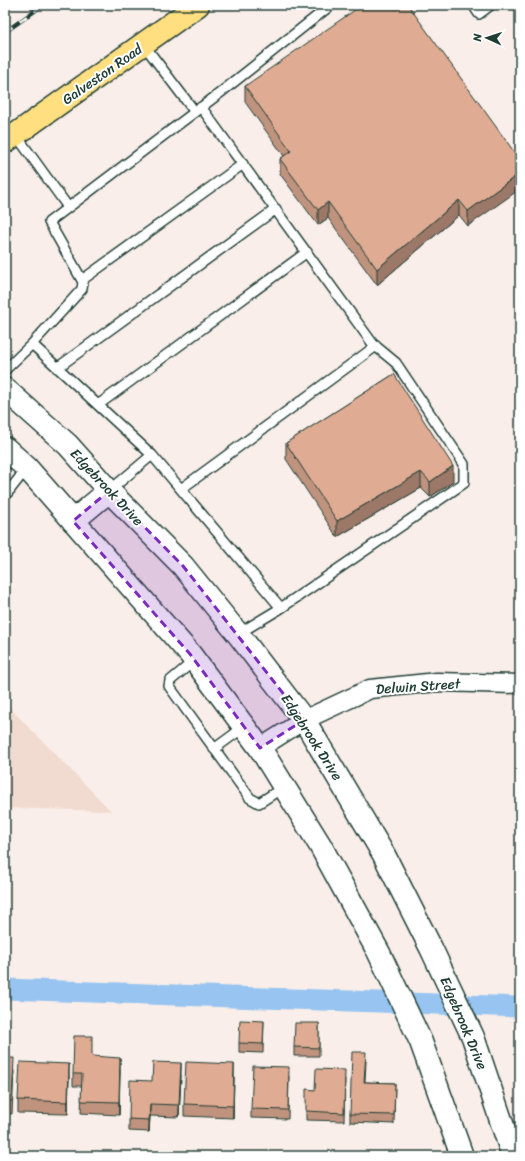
<svg xmlns="http://www.w3.org/2000/svg" width="525" height="1161" font-family="Sriracha,sans-serif">
  <style>
    .built { fill: #f1dacf }
    .lines { fill: none; stroke-linecap: round; stroke-linejoin: round }
    .canal { stroke: #97c4f1; stroke-width: 21 }
    .service-casing { stroke: #1f3d34; stroke-width: 12 }
    .minor-casing { stroke: #1f3d34; stroke-width: 21 }
    .secondary-casing { stroke: #1f3d34; stroke-width: 25 }
    .primary-casing { stroke: #1f3d34; stroke-width: 25 }
    .service { stroke: #fff; stroke-width: 9 }
    .minor { stroke: #fff; stroke-width: 18 }
    .secondary { stroke: #fff; stroke-width: 22 }
    .primary { stroke: #ffdf80; stroke-width: 22 }
    .rail-casing { stroke: #1f3d34; stroke-width: 4.5 }
    .rail { stroke: #fff; stroke-width: 3; stroke-dasharray: 9; stroke-linecap: butt }
    .wall { fill: #c0937e; stroke: #1f3d34 }
    .shaded-wall { fill: #9c7867; stroke: #1f3d34 }
    .building { fill: #dfab93; stroke: #1f3d34 }
    .marked { fill: #7b2cbf; fill-opacity: 0.2; stroke: #7b2cbf; stroke-width: 3; stroke-dasharray: 8 5; stroke-linejoin: round }
    .labels { text-anchor: middle; stroke-width: 4; stroke-linejoin: round; paint-order: stroke }
    .street-label { font-size: 14px; fill: #1f3d34; stroke: #fff }
  </style>
  <rect width="100%" height="100%" fill="#f9eee9"/>
  <filter id="ink" filterUnits="userSpaceOnUse"><feTurbulence type="fractalNoise" baseFrequency=".025" numOctaves="2"/><feDisplacementMap in="SourceGraphic" scale="8" xChannelSelector="R" yChannelSelector="G"/><feConvolveMatrix kernelMatrix="1 2 1 2 8 2 1 2 1" color-interpolation-filters="sRGB"/></filter>
  <g filter="url(#ink)">
    <path class="built" d="M5 703 111 811 5 808Z"/>
    <g class="lines">
      <path class="canal" d="M5 989 520 1007"/>
      <defs>
        <path id="service" d="M473 5 479 14 491 5
          M144 45 195 112
          M201 107 373 344 396 363 464 464V483L281 608
          M16 135 68 207
          M82 280 243 164
          M32 344 82 289 83 282 49 222 220 93 331 5
          M57 368 276 209
          M5 370 32 344 152 455 281 608 238 634
          M98 405 307 252
          M181 489 376 346
          M109 491 152 455
          M5 496 27 468
          M195 660 170 681 169 686 250 798 259 803 284 787
          M214 749 244 727"/>
        <path id="minor" d="M260 748 304 720 370 689 437 682 520 684"/>
        <path id="secondary" d="M5 389 68 445 109 491 183 566 238 634 304 720 384 855 431 948 473 1037 513 1156
          M5 448 27 468 190 654 260 748 320 845 379 953 421 1042 462 1156
          M73 521 109 491"/>
        <path id="primary" d="M5 142 198 5"/>
      </defs>
      <use href="#service" class="service-casing"/>
      <use href="#minor" class="minor-casing"/>
      <use href="#secondary" class="secondary-casing"/>
      <use href="#primary" class="primary-casing"/>
      <use href="#service" class="service"/>
      <use href="#minor" class="minor"/>
      <use href="#secondary" class="secondary"/>
      <use href="#primary" class="primary"/>
      <defs>
        <path id="rail" d="M5 32 43 5"/>
      </defs>
      <use href="#rail" class="rail-casing"/>
      <use href="#rail" class="rail"/>
    </g>
    <path class="wall" d="M245 86 520 160 468 226 459 215 377 285 328 218 318 225 280 174V159L284 156 245 102Z
      M394 374 453 482 430 497 421 488 337 537 286 459V443Z
      M264 1021 263 1053 239 1052V1043Z
      M319 1023V1056H294V1047Z
      M92 1056 120 1070 119 1115 81 1113 82 1086H73V1074Z
      M5 1058 14 1071 12 1114 5 1113Z
      M366 1061 365 1082 395 1083 394 1124 350 1122V1114Z
      M181 1075 179 1117 150 1116 149 1132 129 1131V1119L152 1081Z
      M69 1076 68 1114 18 1113V1100Z
      M234 1076 233 1118 184 1116V1104Z
      M289 1076 288 1119 251 1118V1109Z
      M345 1079 344 1121 306 1120V1111L315 1090Z"/>
    <path class="shaded-wall" d="M520 173V189L468 226V211Z
      M459 200V215L377 285V269Z
      M328 202V218L318 225V210Z
      M453 466V482L430 497V482Z
      M421 472V488L337 537V521Z
      M120 1058V1070L119 1115V1102Z
      M181 1063V1075L179 1117V1105Z
      M69 1064V1076L68 1114V1102Z
      M234 1064V1076L233 1118V1106Z
      M150 1104V1116L149 1132V1120Z"/>
    <path class="building" d="M362 5H408L520 160V173L468 211 459 200 377 269 328 202 318 210 280 159 291 151 245 86Z
      M394 374 453 466 430 482 421 472 337 521 286 443Z
      M240 1020 264 1021 263 1044 239 1043Z
      M295 1023H319V1048L294 1047Z
      M74 1036H92V1056L120 1058 119 1102 81 1101 82 1074H73Z
      M352 1052H366L364 1082 395 1083 394 1115 350 1114Z
      M5 1058H14L12 1101H5Z
      M20 1062 69 1064 68 1102 18 1100Z
      M153 1062 181 1063 179 1105 150 1104 149 1120 129 1119 130 1080 152 1081Z
      M186 1062 234 1064 233 1106 184 1104Z
      M253 1066 289 1067 288 1110 251 1109Z
      M316 1069 345 1070 344 1113 306 1111V1089L315 1090Z"/>
  </g>
  <path class="marked" d="M109 491 183 566 304 720 260 748 190 654 73 521Z"/>
  <g class="labels">
    <g class="street-label">
      <text transform="translate(102 74) rotate(-35)" y="5">Galveston Road</text>
      <text transform="translate(107 487) rotate(47)" y="5">Edgebrook Drive</text>
      <text transform="translate(418 686) rotate(-4)" y="5">Delwin Street</text>
      <text transform="translate(312 737) rotate(57)" y="5">Edgebrook Drive</text>
      <text transform="translate(464 1023) rotate(67)" y="5">Edgebrook Drive</text>
    </g>
  </g>
  <rect width="525" height="1161" fill="none" stroke="#fff" stroke-width="20"/>
  <rect x="10" y="10" width="505" height="1141" fill="none" stroke="#1f3d34" stroke-width="1.5" filter="url(#ink)"/>
  <g transform="translate(487 38) rotate(273)" stroke="#ffffff" stroke-width="3" paint-order="stroke">
  <path d="M0-3L7 15L0 10L-7 15Z" fill="#1f3d34"/>
  <text y="-6" font-size="11" font-weight="bold" text-anchor="middle" fill="#1f3d34">N</text>
  </g>
</svg>
